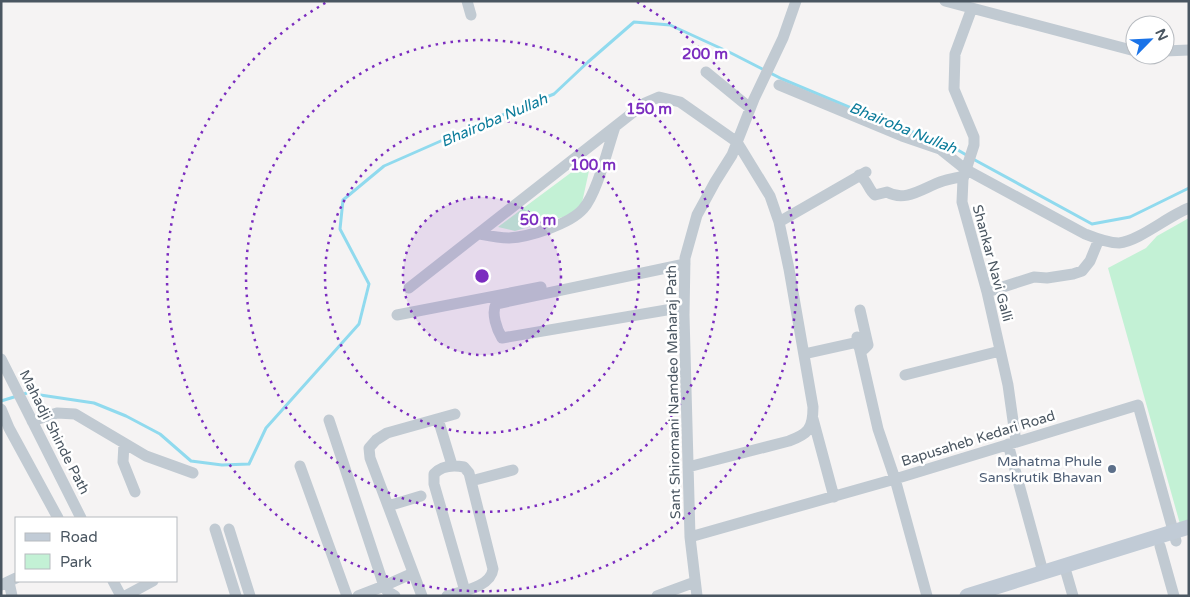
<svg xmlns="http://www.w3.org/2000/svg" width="1190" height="597" font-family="'Varela Round',sans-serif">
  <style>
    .park { fill: #c3f1d5 }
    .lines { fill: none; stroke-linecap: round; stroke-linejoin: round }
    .stream { stroke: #90daee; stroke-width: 3 }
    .street { stroke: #c1cad2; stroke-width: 11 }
    .secondary { stroke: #c1cbd6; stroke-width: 15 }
    .ring { fill: none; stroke: #7b2cbf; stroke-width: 2.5; stroke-dasharray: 2.5 5 }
    .service-dot { fill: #5c6f8a; stroke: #fff; stroke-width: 2 }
    .labels { text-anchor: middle; stroke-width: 5; stroke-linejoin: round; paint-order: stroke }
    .street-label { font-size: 14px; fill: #4a5661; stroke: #fff }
    .service-label { font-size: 14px; fill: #4e5e75; stroke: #fff; text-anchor: end }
    .water-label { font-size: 15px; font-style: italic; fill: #0c7c9b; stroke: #fff }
    .centre { fill: #7b2cbf; stroke: #fff; stroke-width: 2.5 }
    .ring-label { font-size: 15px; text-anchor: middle; font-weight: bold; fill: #7b2cbf; stroke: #fff; stroke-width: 5; stroke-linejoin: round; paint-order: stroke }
  </style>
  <rect width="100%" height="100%" fill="#f5f3f3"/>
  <path class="park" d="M592 157 580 212 515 231 498 227Z
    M1189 218V521L1180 524 1108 268 1146 248 1157 236Z"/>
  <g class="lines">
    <path class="stream" d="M973 159 1092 224 1130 217 1189 188
      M1 401 27 393 94 403 126 416 160 434 191 461 222 465 249 464 266 428 359 324 369 284 340 229 343 200 384 166 468 129 554 94 588 62 634 22 670 25 731 53 782 79 875 118 951 146 968 156"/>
    <path class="street" d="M467 1 471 15
      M945 1 1135 51
      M972 8 955 54 954 89 974 137V145L963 179 962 202 987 292 1008 385 1016 442
      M1165 51 1189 50
      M706 72 750 108
      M779 85 902 136 940 149 965 169 1085 234C1095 238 1107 243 1119 243 1139 241 1168 216 1189 208
      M859 175C868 180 868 190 875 195L887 192C906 203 924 187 943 181 950 179 957 178 963 176
      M779 222 866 172
      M479 234C489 236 498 238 509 238 529 237 570 224 583 209 597 194 608 147 615 127
      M409 288 645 103 659 97 680 102 737 142 770 196 779 222 789 269 813 407C813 429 808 434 789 441L688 467
      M987 292 1034 277 1047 278 1073 274 1082 271 1090 261 1099 239
      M684 307 502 338C497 330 491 313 496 304L685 264
      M397 315 541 287
      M857 337 878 429 895 479 927 596
      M859 347 864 349 868 345 860 310
      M804 354 858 342
      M1 359 81 518
      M905 375 1000 351
      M1 409 9 428 58 518
      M438 419 452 465
      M813 419 834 497
      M329 420 384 586 413 573
      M32 421 57 413 75 414 146 456 193 473
      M124 443 123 462 135 492
      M1008 444 1043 572
      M300 466 347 596
      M471 481 513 470
      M388 506 421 496
      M215 529 236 596
      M229 529 250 596
      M690 537 895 479 1138 405 1176 541
      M1160 546 1174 596
      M1064 565 1073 596
      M113 581 121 596
      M9 582 12 596
      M1 585 16 578
      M125 596 153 581
      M358 596 384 586 387 591 395 596
      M422 596 370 458 369 448 376 440 387 433 455 414
      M447 596C462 591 491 587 493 569L469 473 464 467C453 465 442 465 434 474V484L465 591
      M657 596 695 582
      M697 596 690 537 684 315 685 258 697 215 715 182 732 155 754 99 783 38 796 1"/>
    <path class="secondary" d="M967 596 1189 527"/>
  </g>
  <circle cx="482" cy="276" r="79" fill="#7b2cbf" fill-opacity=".12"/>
  <g class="ring">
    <circle cx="482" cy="276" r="79"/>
    <circle cx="482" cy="276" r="157"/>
    <circle cx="482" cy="276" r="236"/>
    <path d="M637 2A315 315 0 1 1 327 2"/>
  </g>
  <circle class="service-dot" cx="1112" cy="469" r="5"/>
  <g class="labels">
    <g class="street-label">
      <text transform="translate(993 263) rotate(75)" y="5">Shankar Navi Galli</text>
      <text transform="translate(673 392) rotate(-91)" y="5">Sant Shiromani Namdeo Maharaj Path</text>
      <text transform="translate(55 432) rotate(63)" y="5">Mahadji Shinde Path</text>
      <text transform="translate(978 438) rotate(-17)" y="5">Bapusaheb Kedari Road</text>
    </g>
    <g class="service-label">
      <text x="1102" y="466">Mahatma Phule<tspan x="1102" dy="16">Sanskrutik Bhavan</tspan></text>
    </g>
    <g class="water-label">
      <text transform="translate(494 120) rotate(-23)" y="5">Bhairoba Nullah</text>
      <text transform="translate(903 128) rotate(22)" y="5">Bhairoba Nullah</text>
    </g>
  </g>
  <circle cx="482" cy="276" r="8" class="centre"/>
  <g class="ring-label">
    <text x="705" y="59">200 m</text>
    <text x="649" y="114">150 m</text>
    <text x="593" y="170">100 m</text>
    <text x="538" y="225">50 m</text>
  </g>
  <rect width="1190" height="597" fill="none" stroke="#4a5661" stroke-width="5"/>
  <rect x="15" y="517" width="162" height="65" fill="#ffffff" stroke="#b7bbc0"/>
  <rect x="25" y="533" width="25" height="8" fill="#c1cbd6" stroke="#b7bbc0"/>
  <text x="60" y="542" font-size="15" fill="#4a5661">Road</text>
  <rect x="25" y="554" width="25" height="15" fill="#c3f1d5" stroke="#b7bbc0"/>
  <text x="60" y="567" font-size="15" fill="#4a5661">Park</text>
  <g transform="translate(1150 40) rotate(66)"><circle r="24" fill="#ffffff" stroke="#b7bbc0"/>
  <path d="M0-4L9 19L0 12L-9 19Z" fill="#1a73e8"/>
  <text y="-8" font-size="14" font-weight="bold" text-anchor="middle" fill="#4a5661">N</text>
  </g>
</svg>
